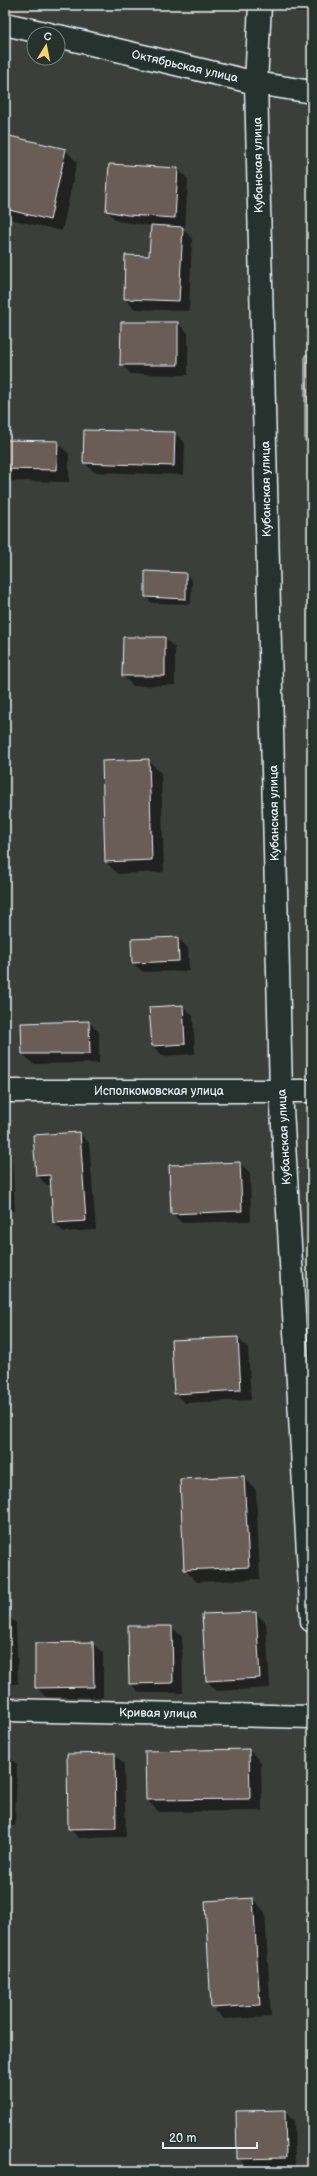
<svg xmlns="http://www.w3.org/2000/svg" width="317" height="2176" font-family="'Balsamiq Sans',sans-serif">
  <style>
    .shadow { fill: #0007 }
    .building { fill: #695d56; stroke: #e8f1f8 }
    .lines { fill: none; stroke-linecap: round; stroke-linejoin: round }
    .minor-casing { stroke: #e8f1f8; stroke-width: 25 }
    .major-casing { stroke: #e8f1f8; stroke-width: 25 }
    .minor { stroke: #26332d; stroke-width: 22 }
    .major { stroke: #26332d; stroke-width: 22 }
    .labels { text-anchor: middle; stroke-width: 3.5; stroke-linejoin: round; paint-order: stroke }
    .street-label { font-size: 12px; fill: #e8f1f8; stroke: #26332d }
  </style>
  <rect width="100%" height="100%" fill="#3a4039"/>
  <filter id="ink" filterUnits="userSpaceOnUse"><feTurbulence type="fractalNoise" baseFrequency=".025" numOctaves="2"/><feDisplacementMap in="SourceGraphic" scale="8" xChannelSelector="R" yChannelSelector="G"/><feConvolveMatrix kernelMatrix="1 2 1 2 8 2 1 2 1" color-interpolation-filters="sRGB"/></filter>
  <g filter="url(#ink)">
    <path class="shadow" d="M5 137 65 150 77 162 62 231 5 218Z
      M178 169 188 179 185 228H182L192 238 189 311 135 309 125 299 150 257 152 226 117 221 107 211Z
      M178 323 188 333V375L131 374 121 364Z
      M312 356V446L306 440Z
      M175 433 185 443 184 475 94 472 84 462Z
      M5 441 57 442 69 454V482L5 481Z
      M186 574 192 580 191 604 152 603 146 597Z
      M165 638 175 648V685L133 686 123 676Z
      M148 760 161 773 164 872 118 874 106 862Z
      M178 938 188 948 189 971 143 972 133 963Z
      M183 1006 193 1016 195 1054 163 1056 153 1046Z
      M89 1022 99 1032V1063L33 1064 23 1054Z
      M79 1133 89 1143 96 1230 64 1232 54 1223 52 1185H47L37 1175Z
      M5 1148 12 1155 15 1211H5Z
      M240 1163 250 1173 251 1221 182 1223 172 1213Z
      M238 1338 248 1348 251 1400 185 1403 175 1394Z
      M244 1477 256 1490 260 1579 197 1582 185 1570 181 1480Z
      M5 1613 16 1623 18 1684H5Z
      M256 1613 266 1623 270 1688 217 1691 207 1681Z
      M172 1627 182 1637 183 1693H140L130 1683Z
      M93 1644 103 1653V1697H46L36 1687Z
      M249 1750 261 1762 262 1811 159 1812 147 1800Z
      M5 1754 17 1764 15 1826H5Z
      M114 1754 124 1764 126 1837 79 1838 69 1828Z
      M253 1899 265 1912 271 2017 224 2019 212 2007Z
      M284 2111 294 2121 295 2168H248L238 2158Z"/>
    <path class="building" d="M5 135 66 149 50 220 5 209Z
      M109 164 178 168 175 218 127 215 106 211Z
      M312 191V239H308Z
      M151 225 183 227 179 301 124 299 125 255 149 256Z
      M121 322H178V365H120Z
      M305 355H312V441H305Z
      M84 430 175 432 174 466 83 463Z
      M5 440 58 441 57 470 5 469Z
      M145 571 186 573V599L145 597Z
      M123 637H165V676H122Z
      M310 701H312V724H311Z
      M149 759 152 860 105 862 102 761Z
      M310 799H312V836Z
      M178 937 179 961 132 963 131 939Z
      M183 1005 185 1044 152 1046 149 1007Z
      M89 1021 90 1054H22L21 1023Z
      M80 1132 86 1221 53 1223 50 1175 36 1176 33 1135Z
      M240 1162 242 1211 171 1214 169 1165Z
      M238 1337 241 1390 174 1394 171 1340Z
      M244 1476 249 1567 184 1570 180 1479Z
      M5 1612 9 1674H5Z
      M256 1612 260 1678 206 1681 202 1614Z
      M128 1626H172L173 1683 129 1684Z
      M93 1642 94 1687 35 1688V1643Z
      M249 1749 250 1799 146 1800 145 1751Z
      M5 1753H8L5 1817Z
      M115 1753 116 1828 68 1829 67 1754Z
      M253 1898 260 2005 211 2008 205 1901Z
      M285 2110 286 2158 237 2159 236 2111Z"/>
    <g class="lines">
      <defs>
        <path id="minor" d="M256 83 260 5
          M5 1091H312
          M5 1710 312 1717"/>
        <path id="major" d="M5 24 49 34
          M58 36 256 83 312 92
          M256 83 281 1092 312 1621"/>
      </defs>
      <use href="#minor" class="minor-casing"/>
      <use href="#major" class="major-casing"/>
      <use href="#minor" class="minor"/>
      <use href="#major" class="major"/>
    </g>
  </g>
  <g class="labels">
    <g class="street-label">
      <text transform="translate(185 66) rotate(13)" y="4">Октябрьская улица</text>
      <text transform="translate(258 165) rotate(-91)" y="4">Кубанская улица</text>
      <text transform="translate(266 489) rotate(-91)" y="4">Кубанская улица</text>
      <text transform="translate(274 813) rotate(-91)" y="4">Кубанская улица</text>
      <text x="159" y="1095">Исполкомовская улица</text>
      <text transform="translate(284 1137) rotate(-93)" y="4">Кубанская улица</text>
      <text transform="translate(158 1713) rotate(1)" y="4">Кривая улица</text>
    </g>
  </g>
  <rect width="317" height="2176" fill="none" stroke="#26332d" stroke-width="20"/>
  <rect x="10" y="10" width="297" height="2156" fill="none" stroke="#e8f1f8" stroke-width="1.5" filter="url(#ink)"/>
  <g transform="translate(46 46) rotate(10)"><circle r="19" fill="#26332d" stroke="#747f7e"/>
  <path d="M0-3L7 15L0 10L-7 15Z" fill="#ffd166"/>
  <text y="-6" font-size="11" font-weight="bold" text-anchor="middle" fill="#e8f1f8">С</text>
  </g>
  <path d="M163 2142v6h94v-6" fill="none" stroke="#e8f1f8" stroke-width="2"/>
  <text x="169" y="2142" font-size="12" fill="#e8f1f8" stroke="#26332d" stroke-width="3" paint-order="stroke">20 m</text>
</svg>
